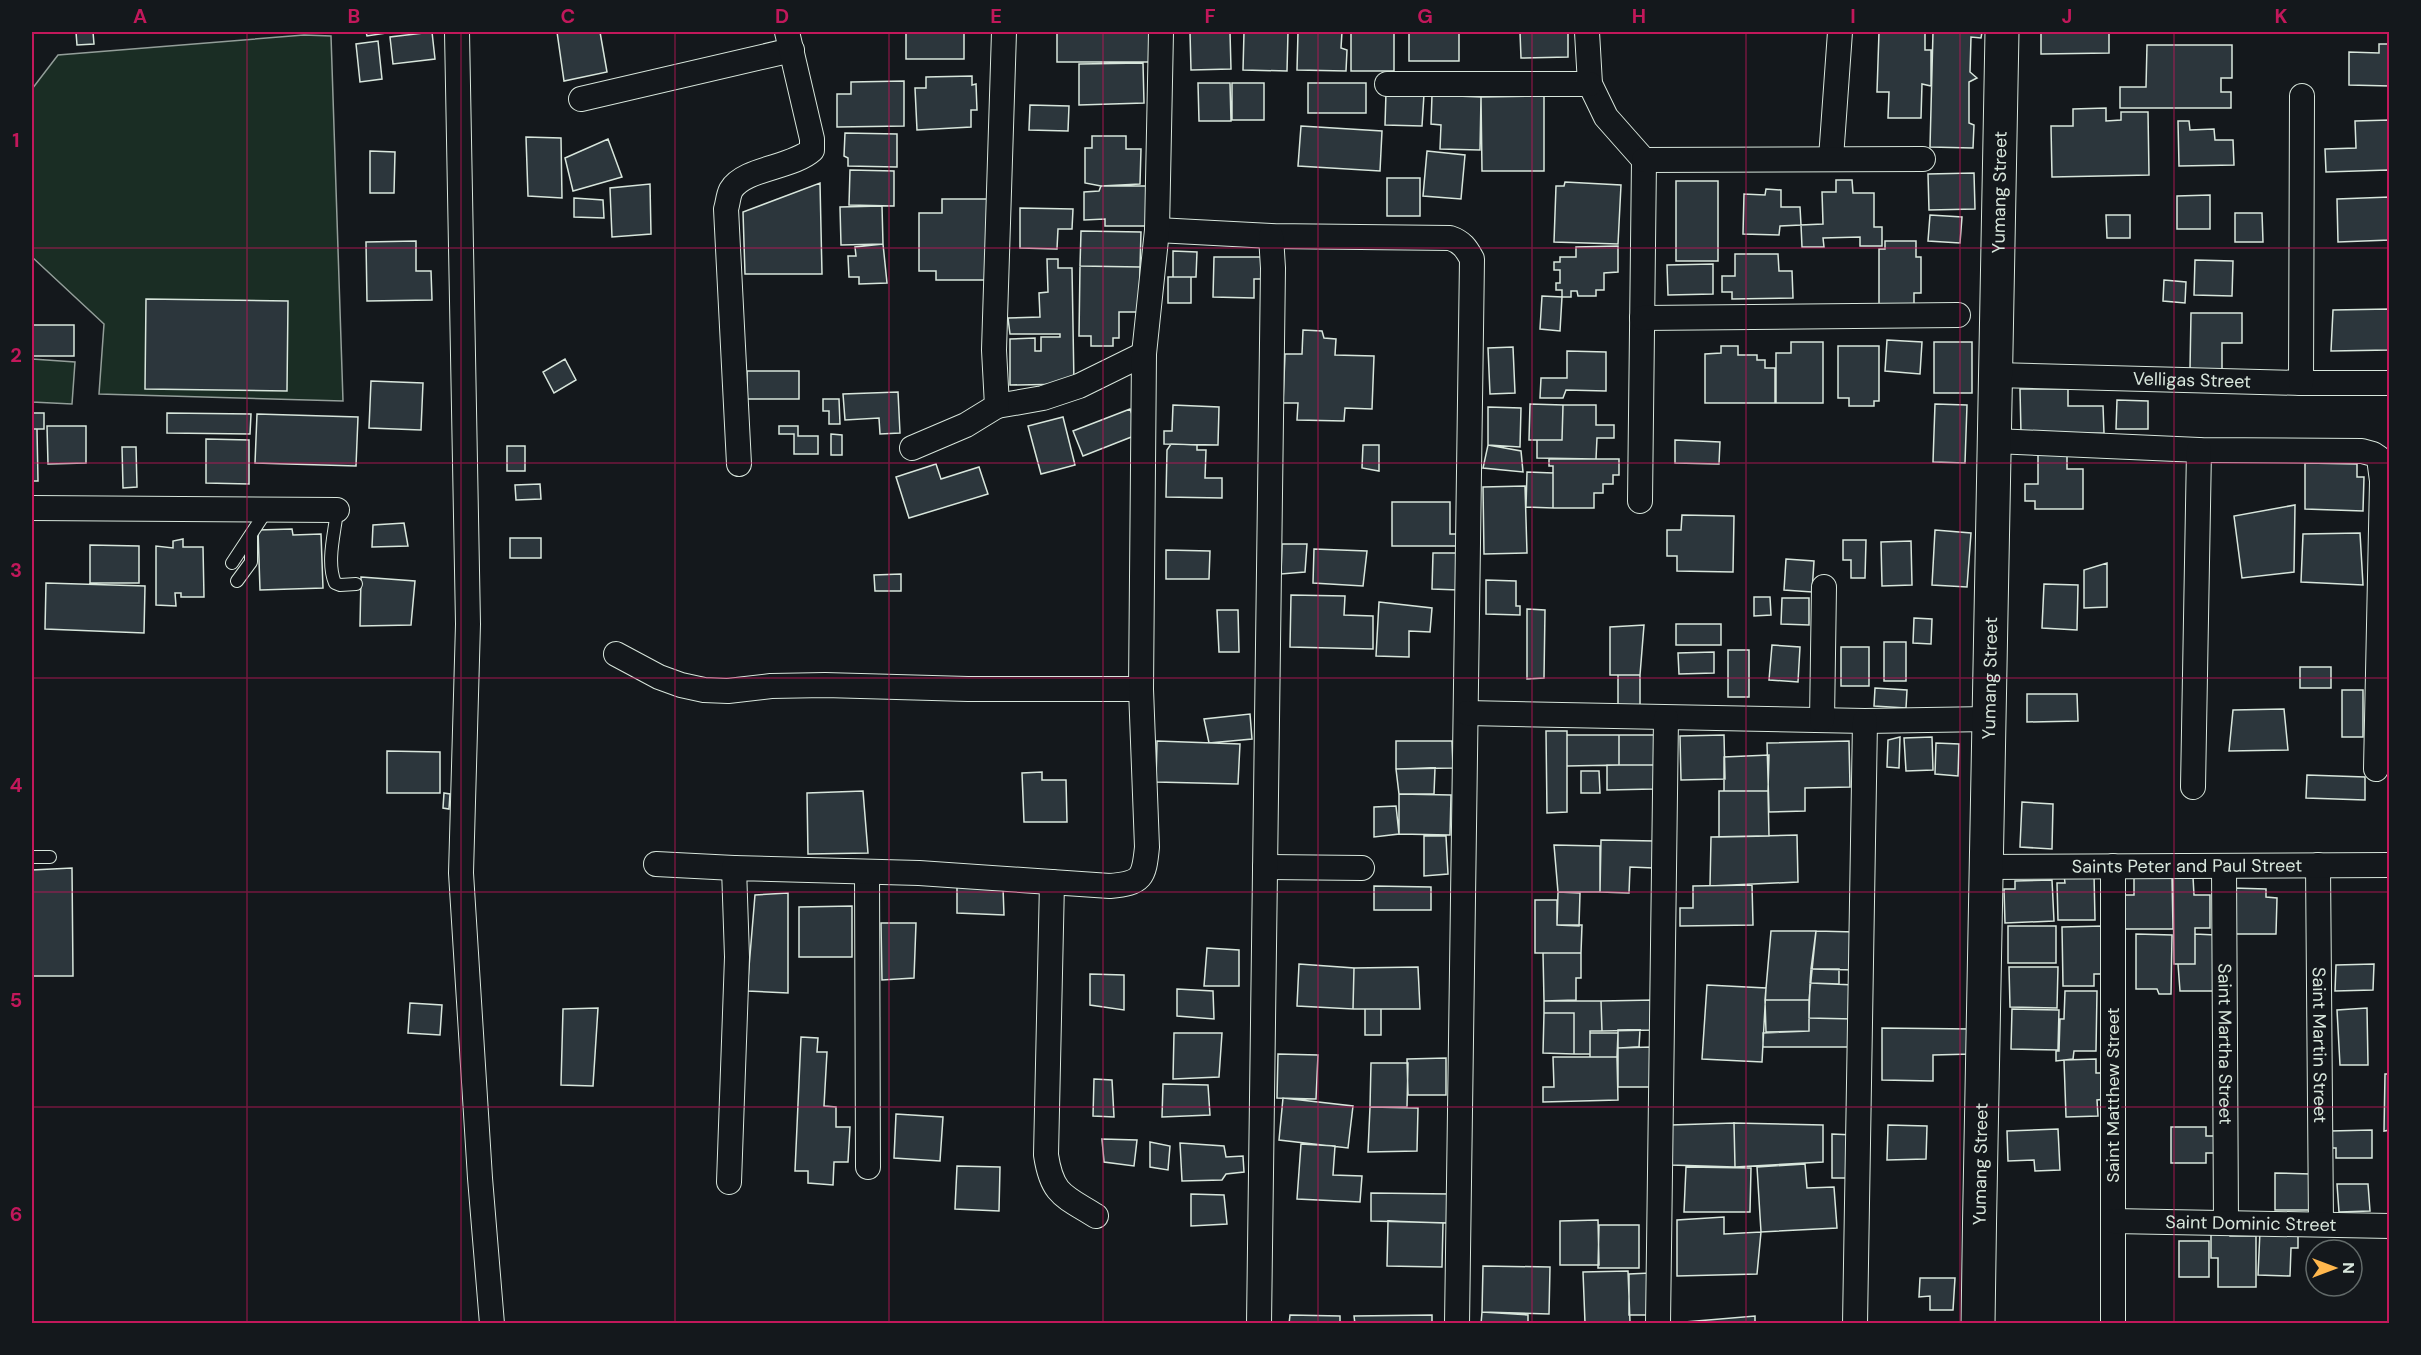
<svg xmlns="http://www.w3.org/2000/svg" width="2421" height="1355" font-family="'DM Sans',sans-serif">
  <style>
    .green { fill: #1a2d24; stroke: #939e99; stroke-width: 1.5 }
    .building { fill: #2c363c; stroke: #d8e6dc; stroke-width: 1.5 }
    .lines { fill: none; stroke-linecap: round; stroke-linejoin: round }
    .service-casing { stroke: #d8e6dc; stroke-width: 14 }
    .minor-casing { stroke: #d8e6dc; stroke-width: 26 }
    .secondary-casing { stroke: #d8e6dc; stroke-width: 35 }
    .service { stroke: #14181c; stroke-width: 12 }
    .minor { stroke: #14181c; stroke-width: 24 }
    .secondary { stroke: #14181c; stroke-width: 33 }
    .grid { fill: none; stroke: #c2185b; stroke-width: 1.5; stroke-opacity: 0.55 }
    .labels { text-anchor: middle; stroke-width: 4.5; stroke-linejoin: round; paint-order: stroke }
    .street-label { font-size: 18px; fill: #d8e6dc; stroke: #14181c }
    .neatline { fill: none; stroke: #c2185b; stroke-width: 2 }
    .grid-label { font-size: 20px; text-anchor: middle; font-weight: bold; fill: #c2185b }
  </style>
  <rect width="100%" height="100%" fill="#14181c"/>
  <path class="green" d="M304 35 331 36 343 401 99 394 104 324 32 257V89L58 55Z
    M32 359 75 362 72 404 32 402Z"/>
  <path class="building" d="M76 32H93L94 44 77 45Z
    M366 32H393L367 36Z
    M432 32 435 59 393 64 390 37Z
    M557 32H600L607 72 564 81Z
    M906 32H964V59H906Z
    M1057 32H1151V62H1057Z
    M1190 32H1230L1231 69 1191 70Z
    M1244 32H1288L1287 71 1243 70Z
    M1298 32H1342L1341 48 1347 50 1346 71 1297 70Z
    M1351 32H1394V71H1351Z
    M1409 32H1459V61H1409Z
    M1520 32H1568V57L1521 58Z
    M1879 32H1925V50H1931V86L1922 84 1921 118H1888L1889 92H1877Z
    M1933 32H1982L1981 38 1971 37 1970 72 1977 78 1969 82V123L1974 125 1973 148 1930 147Z
    M2041 32H2109V53L2041 54Z
    M378 41 382 79 360 82 356 44Z
    M2379 44H2390V86L2349 85V52L2379 53Z
    M2147 45H2232V78H2221V92H2231V108H2120V87H2146Z
    M1143 63 1144 103 1079 105V64Z
    M972 76V85L976 84 977 110H971V127L917 130 915 88H926V77Z
    M904 81V126L837 127V94H851V82Z
    M1198 83H1230L1231 121H1199Z
    M1232 83H1264V120H1232Z
    M1308 83H1366V113H1308Z
    M1386 92 1424 94 1422 126 1385 125Z
    M1432 95 1481 97 1480 150 1440 149 1441 125 1431 124Z
    M1544 96V171H1482L1481 97Z
    M1030 105 1069 106 1068 131 1029 130Z
    M2106 108V121L2121 120V112H2148L2149 175 2052 177 2051 126H2073V109Z
    M2390 120V177L2388 170 2326 172 2325 149 2356 148 2355 121Z
    M2178 121H2189L2190 130 2214 129 2215 140H2233L2234 165 2179 166Z
    M1301 126 1382 131 1380 171 1298 166Z
    M845 133 897 134V167L848 166V158L844 156Z
    M1092 136H1126V149H1141L1140 184 1101 186 1085 183V148H1092Z
    M526 137 561 138 562 198 528 196Z
    M608 139 622 177 573 191 565 158Z
    M370 151 395 152 394 193H370Z
    M1427 151 1465 155 1461 199 1423 196Z
    M850 170 894 171V206L849 205Z
    M1974 173 1975 209 1929 210 1928 174Z
    M1387 178H1420V216H1387Z
    M1836 180H1852L1853 193H1874V227H1882V246H1860V237L1823 238 1824 247H1802L1801 225 1823 224 1822 192H1836Z
    M1676 181H1718V261H1676Z
    M1565 182 1621 185 1618 244 1554 242 1556 186H1564Z
    M820 183 822 274H745L743 212Z
    M650 184 651 234 612 237 610 188Z
    M1101 186H1146V226H1105V219L1084 220V192L1099 191Z
    M1766 189 1781 190V207H1800L1801 225 1780 226 1779 235 1743 234 1744 194 1765 195Z
    M2210 195V229H2177V196Z
    M2390 197V240L2338 242 2337 199Z
    M574 198 603 200 604 218 574 217Z
    M942 199H989V280H936V271H919V213H942Z
    M882 206 883 244 841 245 840 207Z
    M1020 208 1073 209 1072 229H1058L1057 249 1020 248Z
    M2235 213H2262L2263 242H2235Z
    M1930 215 1962 217 1960 243 1928 241Z
    M2106 215H2130V238H2107Z
    M1081 231 1141 232 1140 267 1080 266Z
    M416 241V271H431L432 300 367 301 366 242Z
    M1885 241H1916V257H1921V293H1914V304H1879V249H1885Z
    M883 244 887 283 859 284V277H849L848 256H856L855 247Z
    M1618 246V272L1604 273V290H1596V296H1578L1577 291H1571V297H1562V290H1556V283H1560V270H1554V262H1560V257H1576V247Z
    M1173 251 1197 252 1196 277H1173Z
    M1735 254H1778L1779 271H1792L1793 298 1732 299V292H1722V276H1735Z
    M1214 257H1264L1263 279H1254V298L1213 297Z
    M1047 259H1058V268H1072L1074 384 1010 385V339L1035 338V351H1041V337H1060V334H1010L1008 318 1040 317 1039 293 1048 292Z
    M2195 260 2233 261 2232 296 2194 295Z
    M1713 264V294L1668 295 1667 265Z
    M1080 266 1140 267 1139 312H1119V338H1113V346H1091V336H1079Z
    M1168 277H1191V303H1168Z
    M2164 280 2186 282 2185 303 2163 301Z
    M1542 296 1562 297 1560 331 1540 329Z
    M146 299 288 301 287 391 145 389Z
    M2390 309V350L2331 351 2333 310Z
    M2191 313H2242V343H2222V370L2190 369Z
    M32 325H74V356H32Z
    M1303 330 1322 331 1324 338 1336 339 1335 355 1374 356 1372 409 1345 408 1344 421 1297 420 1298 403H1283L1285 354H1302Z
    M1887 340 1922 342 1920 374 1885 371Z
    M1791 342H1823V403H1776V353H1791Z
    M1934 342H1972V393H1934Z
    M1721 346H1738V355H1757V360H1765V368H1775V403H1705V354L1721 353Z
    M1838 346H1879V401H1874V406H1849V398H1838Z
    M1513 347 1515 393 1490 394 1488 348Z
    M1567 351 1606 352V391L1566 390 1563 398H1540L1541 378H1567Z
    M565 359 576 380 554 393 543 372Z
    M747 371H799V399H747Z
    M371 381 423 383 421 430 369 428Z
    M2020 389H2068V406H2103L2104 433 2021 434Z
    M898 392 900 433 880 434 879 418 845 420 843 394Z
    M823 399H839L840 424H829V411H823Z
    M2117 400 2148 401V429H2116Z
    M1530 404 1563 405 1562 440H1529Z
    M1935 404 1967 405 1965 463 1933 462Z
    M1173 405 1219 407 1218 445 1164 444V431H1172Z
    M1563 405H1596V425H1614V438H1597L1596 459 1537 458V440H1562Z
    M1488 407 1521 408 1520 447 1488 445Z
    M1130 409 1139 434 1083 456 1073 431Z
    M32 413H44V429H32Z
    M167 413 251 414 250 434 167 433Z
    M257 414 358 417 356 466 255 463Z
    M1063 417 1075 465 1041 474 1028 426Z
    M47 426H86V463L48 464Z
    M779 426H798V436H818V454H794V434H779Z
    M32 429H37L38 481H32Z
    M831 434 842 435V455H831Z
    M206 439 249 440V484L206 483Z
    M1675 440 1720 442 1719 464 1675 463Z
    M1171 444 1197 445V450H1206L1205 478H1222V498L1166 497 1167 450Z
    M1363 445H1379V471L1362 468Z
    M1488 445 1521 451 1523 472 1483 468Z
    M507 446H525V471H507Z
    M122 447H136L137 487 123 488Z
    M2038 454H2067V469H2083V509H2035V501H2025V484H2038Z
    M1549 459H1619V475H1613V484H1603V493H1594V508H1553V466H1549Z
    M2305 463 2357 464V477H2364L2363 511 2305 509Z
    M936 464 941 479 979 467 988 494 909 518 896 477Z
    M1527 472 1553 473V508L1526 507Z
    M540 484 541 499 516 500 515 485Z
    M1525 486 1527 553 1484 554 1483 487Z
    M1392 502H1450V534H1461V546H1392Z
    M2295 505 2294 572 2242 578 2234 516Z
    M1682 515 1734 516 1733 572 1677 571V556H1667V530H1681Z
    M404 523 408 546 372 547 373 525Z
    M292 529 293 535 321 534 323 588 260 590 258 530Z
    M1935 530 1971 533 1967 587 1932 585Z
    M2360 533 2363 585 2301 582 2303 534Z
    M510 538H541V558H510Z
    M183 539V547H203L204 597H181V593H175L176 606 156 605V546L173 548V541Z
    M1843 540H1866L1865 578H1851V560H1843Z
    M1911 541 1912 585 1882 586 1881 542Z
    M1282 544H1307L1305 572 1281 574Z
    M90 545 139 546V583H90Z
    M1314 549 1367 551 1363 586 1313 583Z
    M1166 550 1210 551 1209 579H1166Z
    M1433 553H1460L1459 590 1432 589Z
    M1786 559 1814 561 1812 592 1784 590Z
    M2107 563V607L2084 608V570Z
    M901 574V591H875L874 575Z
    M361 577 415 581 411 625 360 626Z
    M1486 580 1516 581V606H1520V615L1486 614Z
    M46 583 145 586 144 633 45 629Z
    M2044 584 2078 585 2077 630 2042 628Z
    M1291 595 1345 596 1344 615 1373 616V649L1290 647Z
    M1754 597H1770L1771 615 1754 616Z
    M1782 598H1809V625L1781 624Z
    M1379 602 1432 608 1430 632 1409 631V657L1376 656Z
    M1527 609 1545 610 1544 678 1527 679Z
    M1217 610H1238L1239 652H1219Z
    M1914 618 1932 619 1931 644 1913 643Z
    M1676 624H1721V645H1676Z
    M1644 625 1640 675H1610V627Z
    M1884 642H1906V681H1884Z
    M1772 645 1800 647 1798 682 1769 680Z
    M1841 647H1869V686H1841Z
    M1728 650H1749V697H1728Z
    M1714 652V673L1679 674 1678 653Z
    M2300 667H2331V688H2300Z
    M1618 675H1640V705H1618Z
    M1875 688 1907 690 1906 708 1874 706Z
    M2342 690H2363V737H2342Z
    M2027 694H2077L2078 721 2027 722Z
    M2284 709 2288 750 2229 751 2233 710Z
    M1250 714 1252 739 1209 743 1204 719Z
    M1546 731H1567V812L1547 813Z
    M1567 735H1619V765L1567 766Z
    M1619 735H1654V765H1619Z
    M1724 735 1725 779 1681 780 1680 736Z
    M1900 737 1899 768 1887 767 1888 740Z
    M1932 737 1933 770 1906 771 1904 738Z
    M1157 741 1240 744 1238 784 1156 782Z
    M1396 741H1452L1453 768 1396 769Z
    M1849 741 1850 787 1805 788V811L1769 812 1767 743Z
    M1936 743 1959 744 1958 776 1935 774Z
    M387 751 440 752V793H387Z
    M1769 755 1768 791H1724V757Z
    M1607 765H1654V789L1607 790Z
    M1435 768 1434 794H1399L1396 769Z
    M1581 771H1599L1600 793H1581Z
    M1042 772V780H1066L1067 822H1024L1022 773Z
    M2307 775 2365 777V800L2306 798Z
    M863 791 868 853 808 854 807 793Z
    M1719 791H1768L1769 836 1719 837Z
    M444 793 450 794 449 809 443 808Z
    M1399 794 1451 795 1450 835 1399 834Z
    M2022 802 2053 804 2052 849 2020 847Z
    M1396 806 1399 834 1374 837V807Z
    M1797 835 1798 882 1710 886 1711 837Z
    M1424 836H1446L1448 874 1424 876Z
    M1601 840 1655 841 1654 868 1630 867 1629 893 1600 892Z
    M1554 845 1600 846V892H1558Z
    M72 868 73 976H32V870Z
    M2094 874 2095 920H2058L2057 883H2065L2064 875Z
    M2134 877H2172L2173 929H2124V895H2134Z
    M2173 877H2193L2194 895H2210V928H2195V964H2174Z
    M2052 880 2054 921 2005 923 2004 889H2015V881Z
    M1752 885 1753 925 1680 926V908H1693V886Z
    M957 886 1003 887 1004 915 957 913Z
    M1374 886 1431 887V910H1374Z
    M2233 888 2266 889V897L2277 898 2276 934H2232Z
    M1558 892 1580 893 1579 926 1557 925Z
    M788 893V993L747 991 755 895Z
    M1535 900H1557V925H1582L1581 953H1535Z
    M852 906V957H799V907Z
    M881 923H916L914 978 882 980Z
    M2008 926H2056V963H2008Z
    M2103 926 2104 974H2094V986H2063L2062 927Z
    M1771 931H1816L1809 1000H1765Z
    M1816 931 1855 932V970L1811 969Z
    M2136 934 2172 935 2171 994H2159L2157 989H2136Z
    M2195 934 2215 935V991H2180L2178 964H2195Z
    M1207 948 1239 950V986H1204Z
    M1543 953H1581V978H1576V1000L1544 1001Z
    M1299 964 1354 968 1353 1009 1297 1006Z
    M2374 964 2373 990 2335 991 2336 965Z
    M1418 967 1420 1009H1353L1354 968Z
    M2009 967H2058L2057 1008 2010 1007Z
    M1811 969H1839V984L1810 983Z
    M1090 974 1124 975V1010L1090 1005Z
    M1810 983 1854 985 1853 1019 1809 1018Z
    M1707 985 1766 988 1762 1062 1702 1059Z
    M1177 989 1213 991 1214 1019 1177 1016Z
    M2065 991H2097L2096 1051H2074L2073 1059 2056 1061V1051H2059L2060 1019H2064Z
    M1655 1000V1030L1602 1031 1601 1001Z
    M1765 1000H1809V1031L1766 1032Z
    M1544 1001H1601L1602 1031H1590V1054H1574V1013H1544Z
    M410 1003 442 1005 440 1035 408 1033Z
    M598 1008 593 1086 561 1085 563 1009Z
    M2367 1008 2368 1065H2340L2337 1010Z
    M1365 1009H1381V1035H1365Z
    M2012 1009 2059 1010 2058 1050 2011 1049Z
    M1544 1013H1574V1054L1543 1053Z
    M1809 1018 1853 1019 1854 1047H1763V1033L1809 1031Z
    M1882 1028 1972 1029V1054L1933 1055V1081L1882 1080Z
    M1618 1030H1640L1639 1047 1618 1048Z
    M1174 1033H1222L1219 1077 1173 1079Z
    M1590 1033H1618L1617 1057H1590Z
    M801 1037 818 1038 817 1052H827L824 1106 836 1107V1127H850L848 1162H834L833 1185 808 1183V1171H795Z
    M1651 1047V1087H1618V1048Z
    M1278 1054 1318 1055 1316 1099 1277 1098Z
    M1553 1057H1617L1618 1100 1543 1102V1087H1554Z
    M1446 1058V1095H1408L1407 1059Z
    M2096 1059V1073H2105L2106 1099 2097 1100 2098 1116 2066 1117 2064 1060Z
    M1371 1063H1408L1407 1107H1370Z
    M2385 1074H2390V1130L2384 1131Z
    M1094 1079 1112 1080 1114 1117 1093 1116Z
    M1163 1084 1208 1085 1210 1115 1162 1117Z
    M1283 1098 1353 1106 1348 1148 1279 1140Z
    M1370 1107 1418 1108 1417 1151 1368 1152Z
    M896 1114 943 1117 940 1161 894 1158Z
    M1734 1123 1735 1167 1671 1165V1125Z
    M1734 1123 1823 1125V1162L1735 1167Z
    M1888 1125 1927 1126 1926 1159 1887 1160Z
    M2171 1127H2206V1136H2214V1153H2206V1163H2171Z
    M2058 1129 2060 1170 2035 1171 2034 1160 2008 1161 2007 1131Z
    M2372 1130V1158H2336V1148H2330V1131Z
    M1832 1134 1854 1135V1178H1832Z
    M1102 1139 1137 1140 1134 1166 1104 1162Z
    M1150 1142 1170 1146 1168 1170 1150 1167Z
    M1180 1143 1224 1146 1226 1157 1243 1156 1244 1172 1226 1174 1222 1180 1182 1181Z
    M1301 1144 1335 1146 1333 1175 1362 1176 1360 1202 1297 1199Z
    M1805 1164 1807 1188 1834 1187 1837 1228 1761 1232 1757 1167Z
    M957 1166 1000 1167 999 1211 955 1209Z
    M1686 1167 1751 1168 1750 1212H1684Z
    M2275 1173 2310 1174 2309 1210H2275Z
    M2337 1184H2368L2370 1211 2339 1212Z
    M1371 1193 1450 1194V1223L1371 1221Z
    M1191 1194 1224 1195 1227 1224 1191 1226Z
    M1724 1217V1234L1761 1232 1757 1274 1677 1276V1220Z
    M1598 1220 1599 1265H1560V1221Z
    M1388 1221 1443 1223 1442 1267 1387 1266Z
    M1599 1225H1639V1268H1598Z
    M2211 1230H2230V1236H2256V1287H2218V1258H2211Z
    M2260 1231 2298 1233V1248H2291L2290 1276 2258 1275Z
    M2179 1241H2209V1277H2179Z
    M1483 1266 1550 1267 1549 1314 1482 1312Z
    M1628 1271 1630 1322 1585 1323 1583 1272Z
    M1650 1273V1315H1629V1274Z
    M1920 1278H1955L1953 1310H1930V1296L1919 1297Z
    M1482 1312 1528 1315V1324H1481Z
    M1290 1315 1340 1316V1324H1289Z
    M1432 1315V1324H1355L1354 1316Z
    M1755 1316V1324H1685V1322Z"/>
  <g class="lines">
    <defs>
      <path id="service" d="M337 510C335 532 326 562 335 583L340 585 356 584
        M232 563 267 510
        M237 581 251 562V535
        M32 857H50"/>
      <g id="minor">
        <path d="M457 32 468 624 461 873 480 1178 492 1324"/>
        <path d="M1587 32 1590 84 1606 117 1644 160 1640 501"/>
        <path d="M1387 84H1590"/>
        <path d="M581 99 792 50"/>
        <path d="M1831 158 1840 32"/>
        <path d="M1644 160 1923 159"/>
        <path d="M1157 230 1271 236 1450 238C1462 242 1466 248 1472 259L1457 1324"/>
        <path d="M1642 318 1958 315"/>
        <path id="s1" d="M1996 375 2301 383H2390"/>
        <path d="M2301 383 2302 96"/>
        <path d="M997 406 1043 398 1079 386 1144 354"/>
        <path d="M1995 441 2199 450 2362 451 2373 454 2379 458 2382 481 2376 769"/>
        <path d="M912 448 966 425 997 406 994 350 1004 32"/>
        <path d="M739 464 726 209C728 203 728 196 731 190 744 168 792 168 812 150V139L787 32"/>
        <path d="M32 508 337 510"/>
        <path d="M616 654 659 677 681 685 704 690 728 691 771 686 825 685 968 689H1141"/>
        <path d="M1467 713 1865 721 1989 719"/>
        <path d="M1822 720 1824 587"/>
        <path d="M2193 787 2199 450"/>
        <path d="M656 864 734 868"/>
        <path id="s2" d="M2318 865 2321 1224"/>
        <path d="M2113 866V1324"/>
        <path id="s3" d="M2224 866 2226 1223"/>
        <path d="M1265 867 1362 868"/>
        <path id="s4" d="M1985 867 2390 865"/>
        <path d="M867 872 868 1167"/>
        <path d="M1052 882 1046 1155C1052 1195 1064 1196 1096 1216"/>
        <path d="M729 1182 737 957 734 868 919 873 1110 886C1142 883 1144 878 1147 847L1141 689 1144 354 1157 230 1161 32"/>
        <path id="s5" d="M2113 1221 2390 1226"/>
        <path d="M1259 1324 1273 268 1271 236"/>
        <path d="M1658 1324 1666 718"/>
        <path d="M1855 1324 1865 721"/>
      </g>
      <g id="secondary">
        <path id="s6" d="M1978 1324C1984 893 1996 462 2002 32"/>
      </g>
    </defs>
    <use href="#service" class="service-casing"/>
    <use href="#minor" class="minor-casing"/>
    <use href="#secondary" class="secondary-casing"/>
    <use href="#service" class="service"/>
    <use href="#minor" class="minor"/>
    <use href="#secondary" class="secondary"/>
  </g>
  <path class="grid" d="M247 32V1324M461 32V1324M675 32V1324M889 32V1324M1103 32V1324M1318 32V1324M1532 32V1324M1746 32V1324M1960 32V1324M2174 32V1324M32 248H2390M32 463H2390M32 678H2390M32 892H2390M32 1107H2390"/>
  <g class="labels">
    <g class="street-label">
      <text dy="6" stroke="none"><textPath href="#s6" startOffset="1132">Yumang Street</textPath></text>
      <text dy="6" stroke="none"><textPath href="#s1" startOffset="196">Velligas Street</textPath></text>
      <text dy="6" stroke="none"><textPath href="#s6" startOffset="646">Yumang Street</textPath></text>
      <text dy="6" stroke="none"><textPath href="#s4" startOffset="202">Saints Peter and Paul Street</textPath></text>
      <text dy="6" stroke="none"><textPath href="#s3" startOffset="178">Saint Martha Street</textPath></text>
      <text dy="6" stroke="none"><textPath href="#s2" startOffset="180">Saint Martin Street</textPath></text>
      <text transform="translate(2113 1095) rotate(-90)" y="6">Saint Matthew Street</text>
      <text dy="6" stroke="none"><textPath href="#s6" startOffset="160">Yumang Street</textPath></text>
      <text dy="6" stroke="none"><textPath href="#s5" startOffset="138">Saint Dominic Street</textPath></text>
    </g>
  </g>
  <rect width="2421" height="1355" fill="none" stroke="#14181c" stroke-width="66"/>
  <g transform="translate(2334 1268) rotate(90)"><circle r="28" fill="#14181c" stroke="#626a69" stroke-width="1.5"/>
  <path d="M0-4.5L10 22L0 15L-10 22Z" fill="#ffb74d"/>
  <text y="-9" font-size="16" font-weight="bold" text-anchor="middle" fill="#d8e6dc">N</text>
  </g>
  <rect x="33" y="33" width="2355" height="1289" class="neatline"/>
  <g class="grid-label">
    <text x="140" y="23">A</text>
    <text x="354" y="23">B</text>
    <text x="568" y="23">C</text>
    <text x="782" y="23">D</text>
    <text x="996" y="23">E</text>
    <text x="1210" y="23">F</text>
    <text x="1425" y="23">G</text>
    <text x="1639" y="23">H</text>
    <text x="1853" y="23">I</text>
    <text x="2067" y="23">J</text>
    <text x="2281" y="23">K</text>
    <text x="16" y="147">1</text>
    <text x="16" y="362">2</text>
    <text x="16" y="577">3</text>
    <text x="16" y="792">4</text>
    <text x="16" y="1007">5</text>
    <text x="16" y="1221">6</text>
  </g>
</svg>
